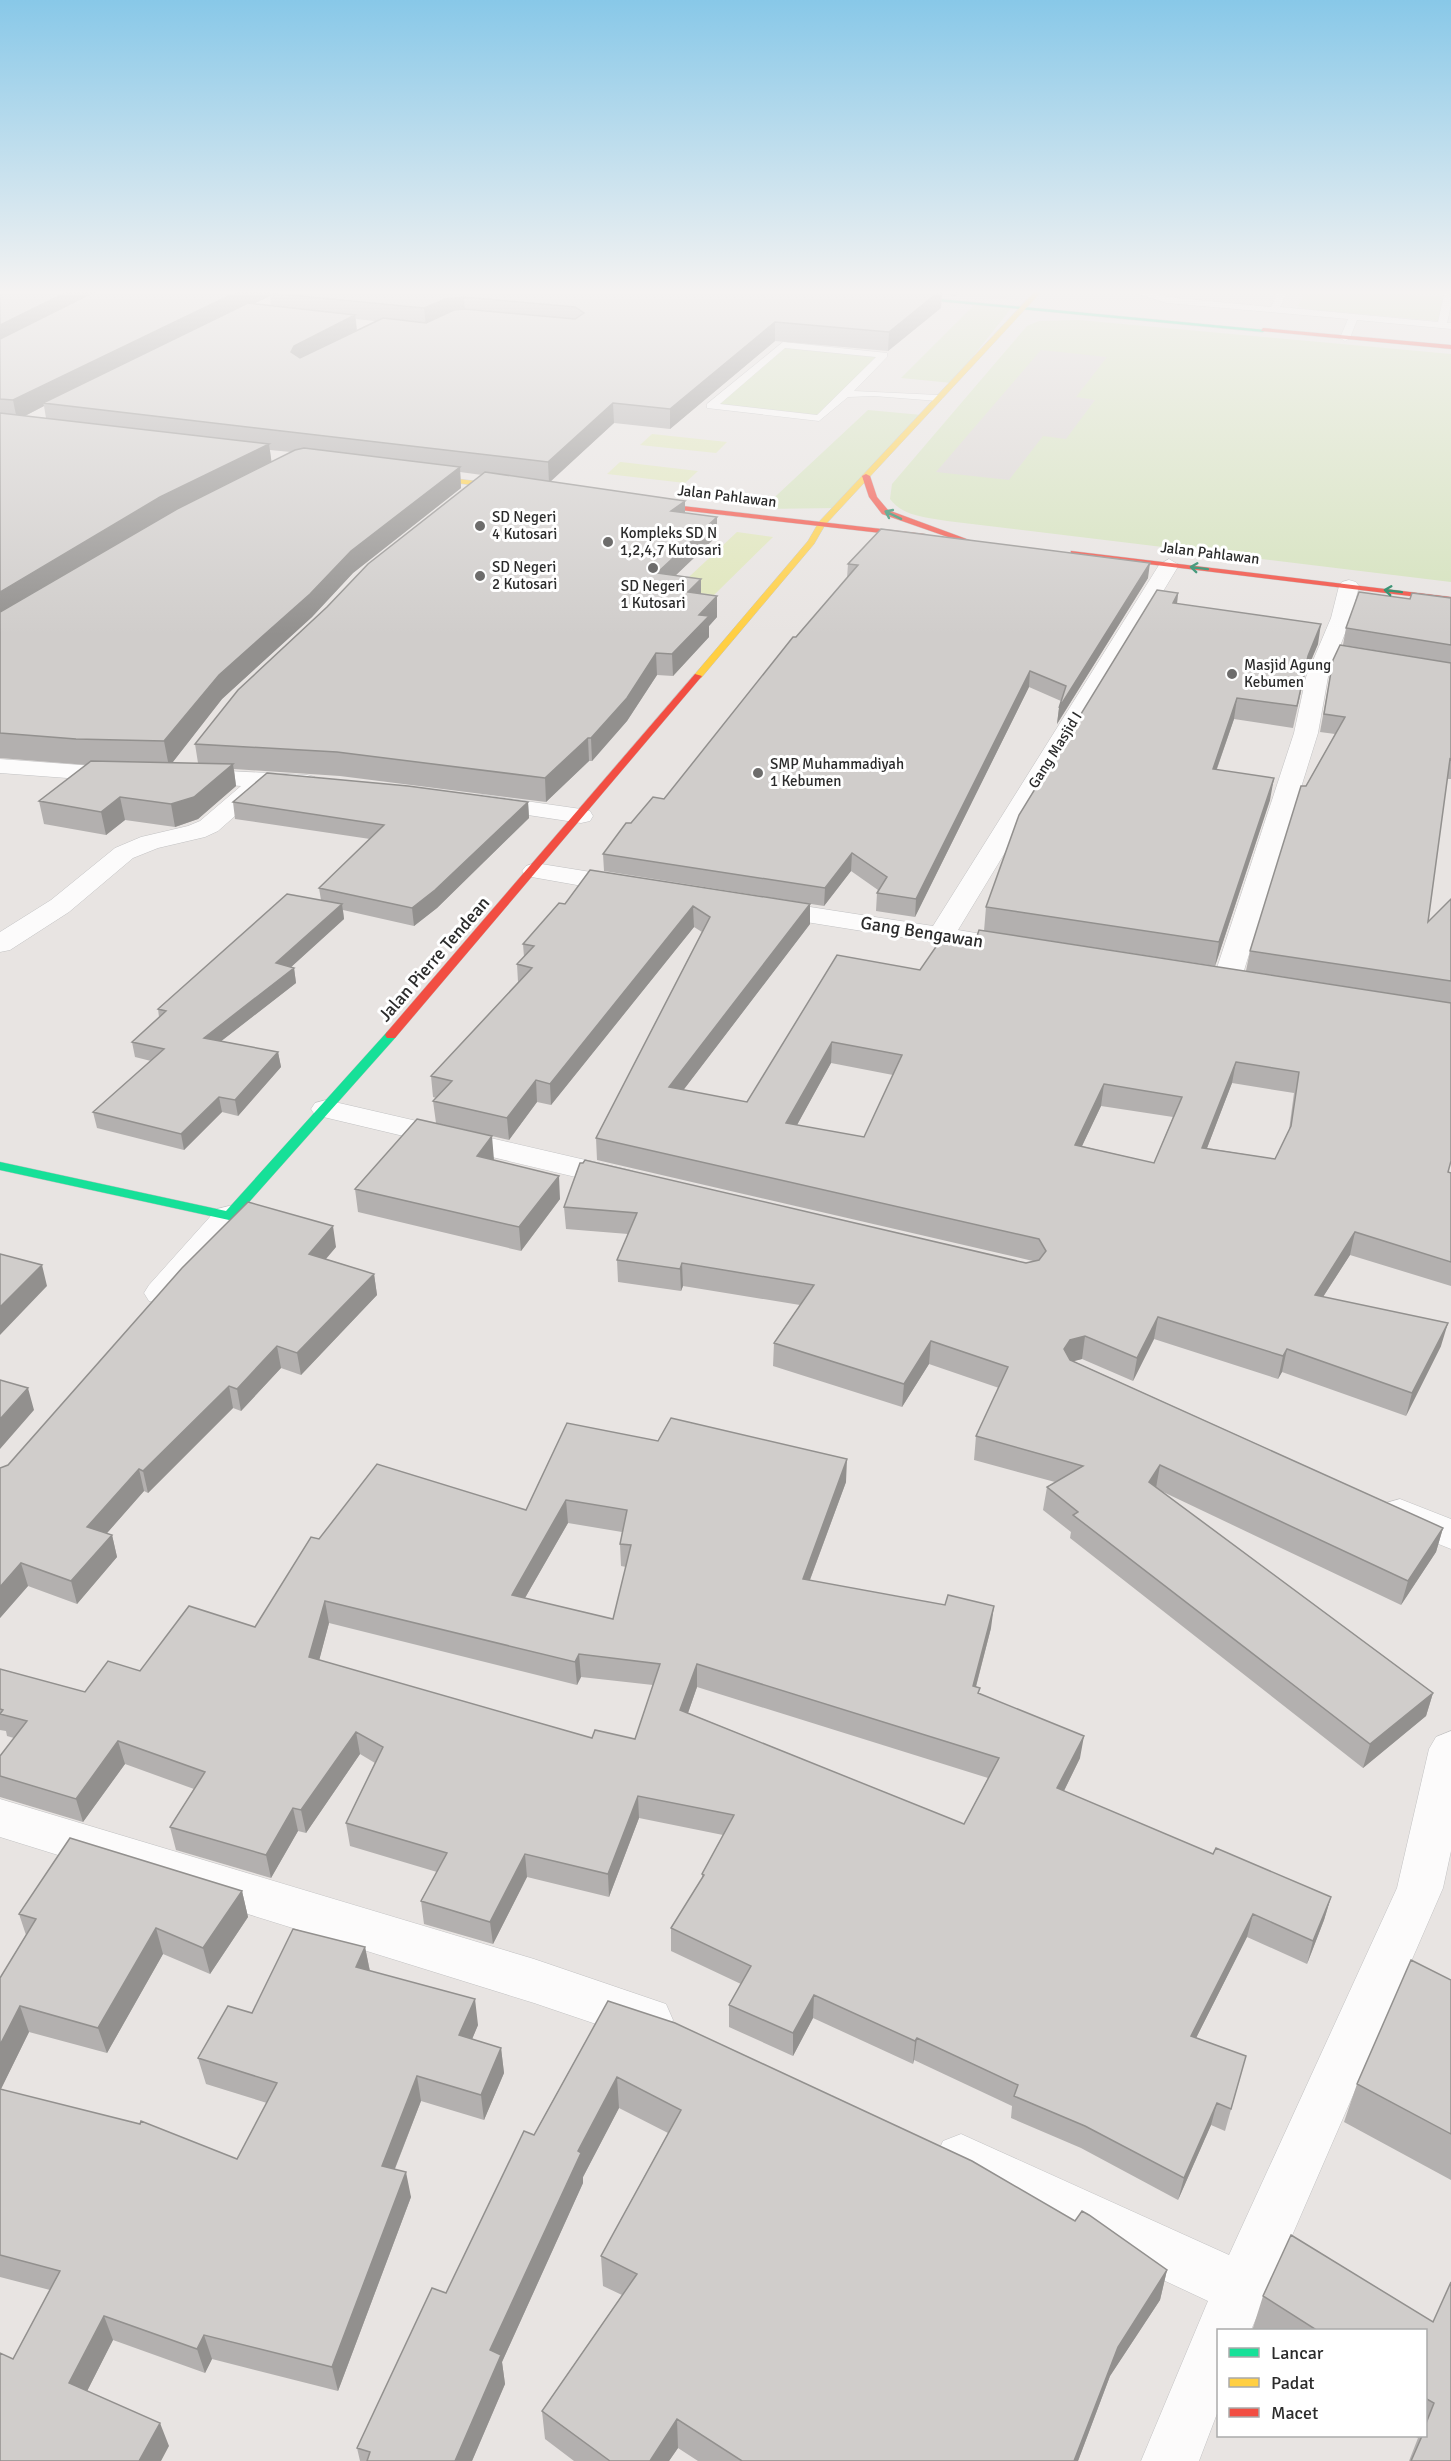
<svg xmlns="http://www.w3.org/2000/svg" width="1451" height="2461" font-family="Signika,sans-serif">
  <style>
    .education { fill: #e3d9d0 }
    .green { fill: #d4e2bc }
    .pitch { fill: #dfe6ba }
    .plaza { fill: #d9d4d1 }
    .lines { fill: none; stroke-linecap: round; stroke-linejoin: round }
    .lane-casing { stroke: #c2c2c3; stroke-width: 1 }
    .street-casing { stroke: #c2c2c3; stroke-width: 1 }
    .fast-casing { stroke: #c2c2c3; stroke-width: 1 }
    .slow-casing { stroke: #c2c2c3; stroke-width: 1 }
    .jam-casing { stroke: #c2c2c3; stroke-width: 1 }
    .lane { fill: #fcfbfb; fill-rule: evenodd }
    .street { fill: #fcfbfb; fill-rule: evenodd }
    .fast { fill: #16e098; fill-rule: evenodd }
    .slow { fill: #ffcf43; fill-rule: evenodd }
    .jam { fill: #f24e42; fill-rule: evenodd }
    .wall { fill: #b3b0af; fill-rule: evenodd }
    .shaded-wall { fill: #92908e }
    .building { fill: #d0cdcb; stroke: #92908e; stroke-width: 1.5; fill-rule: evenodd }
    .oneway { stroke: #208662 }
    .poi-dot { fill: #6d6c6b; stroke: #fff; stroke-width: 2 }
    .labels { text-anchor: middle; stroke-width: 6; stroke-linejoin: round; paint-order: stroke }
    .far-street-label { font-size: 15px; fill: #2b2b2b; stroke: #fff }
    .far-poi-label { font-size: 15px; fill: #2b2b2b; stroke: #fff; text-anchor: start }
    .street-label { font-size: 18px; fill: #2b2b2b; stroke: #fff }
  </style>
  <rect width="100%" height="100%" fill="#e8e4e2"/>
  <path class="education" d="M899 290H1014L1005 299Z"/>
  <path class="green" d="M1306 290H1359L1446 298 1438 321 1305 309 1298 306Z
    M976 303 1013 306 952 383 901 378Z
    M1079 320 1451 354V582L947 521C927 517 903 517 890 499L892 484 1027 326 1039 321Z
    M783 345 884 355 819 418 711 406Z
    M868 410 922 415 837 508 762 509Z"/>
  <path class="pitch" d="M652 434 727 442 716 453 640 445Z
    M620 462H621L698 471 685 483 607 474Z
    M737 532 773 537 714 595 675 590Z"/>
  <path class="plaza" d="M1041 350 1107 357 1076 397 1095 400 1066 439 1043 436 1009 480 936 472Z"/>
  <g class="lines">
    <defs>
      <path id="lane" d="M1125 290H1141L1167 297 1271 307 1279 290H1288L1280 307 1438 322 1444 295 1416 290H1449L1451 305 1447 323H1451V329L1357 320 1350 338 1345 341 1340 338 1348 319 1167 303Z
        M783 342 887 353V357L854 391 938 395 943 398 938 401 874 396 848 397 819 421 707 408V404ZM785 348 876 357 817 415 720 404Z"/>
      <path id="street" d="M1169 559 1179 565 958 930 1029 942 1033 948 1029 954 1019 956 756 914 752 908 756 902 765 900 933 926 1159 565Z
        M1349 580 1356 582 1359 586 1351 618 1328 677 1318 733 1241 980 1237 986 1227 988 1217 986 1213 980 1294 733 1306 677 1331 618 1339 586 1342 582Z
        M0 759 121 768 129 770 133 775 129 780 121 782 0 773Z
        M190 769 307 775 315 777 319 782 315 787H268L218 831 205 837 158 848 133 858 69 912 10 950 0 952V932L51 900 115 848 141 837 188 826 200 821 241 786 182 781 178 776 182 771Z
        M483 795 581 809 590 811 593 816 590 821 581 823 474 807 471 802 474 797Z
        M535 863 628 878 637 880 641 886 637 892 628 894 526 876 522 871 526 866Z
        M326 1100 633 1171 638 1178 633 1185 622 1188 315 1115 311 1109 315 1103Z
        M229 1206 241 1209 245 1216 241 1223 173 1301 161 1304 149 1301 144 1293 149 1285 217 1209Z
        M1400 1499 1451 1519V1549L1386 1523 1381 1513 1386 1503Z
        M1451 1731V1851L1443 1888 1251 2330H1218V2411L1199 2461H1141L1208 2301 943 2177 935 2159 943 2141 961 2134 1229 2255 1397 1888 1429 1749 1436 1737Z
        M0 1799 534 1959 666 2004 673 2020 666 2036 649 2042 534 2003 0 1837Z"/>
      <path id="fast" d="M819 290H846L1266 330 1263 332Z
        M391 1031 397 1035 395 1038 234 1219 229 1220 0 1170V1162L226 1211 387 1032Z"/>
      <path id="slow" d="M1036 290H1043L825 525 814 544 701 678H695V674L808 541 819 522Z
        M416 474 516 486 520 488 516 490 413 478V474Z"/>
      <path id="jam" d="M1263 328 1451 345V349L1261 331Z
        M866 474 870 476 877 497 888 510 972 541 965 543 882 514 869 497 862 476Z
        M639 501 925 534 929 536 925 538 636 505 635 503Z
        M1071 551 1451 597V601L1074 555H1071Z
        M695 674 702 676 395 1038H387L385 1035 387 1032Z"/>
    </defs>
    <use href="#lane" class="lane-casing"/>
    <use href="#street" class="street-casing"/>
    <use href="#fast" class="fast-casing"/>
    <use href="#slow" class="slow-casing"/>
    <use href="#jam" class="jam-casing"/>
    <use href="#lane" class="lane"/>
    <use href="#street" class="street"/>
    <use href="#fast" class="fast"/>
    <use href="#slow" class="slow"/>
    <use href="#jam" class="jam"/>
  </g>
  <path class="wall" d="M0 290H960L955 296 942 294 941 308 888 351 775 341 670 429 614 423 550 481 685 513 717 536 676 575 701 594 717 617 709 626V637L673 676 657 675 627 721 592 761H589L546 802 340 776 234 769 236 786 198 819 175 827 125 820 106 835 44 824 39 801 87 765 0 758ZM270 296 271 306 253 304ZM356 319 375 321 357 330ZM44 406 46 418 25 416ZM270 450 291 452 271 462ZM460 472 482 475 195 744 198 763H172L222 699 312 617 353 573 461 488Z
    M848 564 1148 578 1057 724 1059 708 1061 701 1029 687 915 917 876 911 877 893 878 890 851 871 824 906 604 871 603 854 664 799 796 637 847 578Z
    M1178 593 1177 604 1318 644 1304 677 1293 728 1234 719 1217 769 1270 800 1215 966 984 931 986 907Z
    M1451 598V663L1343 645 1346 628 1410 599Z
    M1333 660 1451 663V779H1447L1428 922 1451 899V1003L1246 971 1250 951 1306 786 1335 734 1320 732Z
    M233 802H528L529 818 437 908 414 926 343 910 344 919 291 967 294 968 296 983 221 1041 278 1052 281 1067 238 1116 222 1112 184 1150 97 1128 93 1112 151 1061 135 1057 132 1042 159 1017 158 1009 321 900 319 888 370 839 235 819Z
    M590 870 810 924 683 1090 747 1102 920 970 974 945 1451 1003 1448 1172 1451 1173V1286L1350 1255 1323 1297 1441 1346 1406 1416 1282 1372 1278 1379 1154 1339 1133 1381 1082 1359 1073 1361 1443 1528 1436 1552 1401 1605 1159 1490 1433 1693 1426 1716 1363 1768 1070 1538 1071 1532 1043 1510 1047 1487 1055 1482 974 1460 976 1436 999 1388 929 1364 902 1407 773 1366 774 1343 800 1305 683 1286 681 1291 618 1282 617 1260 628 1234 566 1229 564 1207 580 1163 1026 1263 1033 1261 597 1160 596 1138 702 932 694 927 551 1105 537 1102 509 1140 436 1123 433 1101 436 1098 433 1097 431 1076 518 982 517 964 524 957 523 944 565 904ZM831 1063 893 1075 864 1137 797 1125ZM1232 1083 1294 1093 1289 1130 1275 1159 1207 1148ZM1101 1106 1173 1117 1154 1163 1082 1146Z
    M494 1160 560 1199 521 1251 358 1212 355 1189Z
    M336 1247 326 1259 374 1274 377 1295 301 1375 281 1368 241 1411 233 1408 148 1493 144 1491 107 1533 112 1535 117 1557 77 1604 28 1586 0 1618 8 1465Z
    M567 1423 846 1482 810 1580 991 1628 976 1687 979 1693 1080 1758 1064 1791 1213 1854 1331 1897 1324 1920 1307 1964 1247 1937 1196 2038 1246 2056 1225 2131 1211 2125 1178 2200 1081 2148 1011 2118 1012 2106 914 2060 913 2064 813 2018 793 2056 729 2027V2005L741 1984 671 1951V1928L702 1879V1874L723 1835 639 1818 609 1897 527 1877 493 1944 424 1924 421 1901 437 1872 350 1846 346 1823 375 1763 360 1754 306 1833 298 1831 271 1878 176 1850 170 1827 194 1789 125 1764 83 1822 0 1797V1756L14 1738 7 1736 6 1731 0 1730V1669L85 1692 255 1627 319 1539 526 1510ZM568 1523 622 1532 620 1544 621 1566 626 1567 613 1619 525 1598ZM329 1623 577 1685 581 1677 653 1685 635 1739 592 1738 319 1660ZM697 1687 988 1778 964 1824 688 1713Z
    M242 1891 248 1917 210 1974 163 1954 107 2053 29 2032 1 2089 237 2159 267 2103 206 2084 198 2058 252 2013 365 1947 370 1971 478 2025 472 2039 501 2048 504 2073 484 2120 421 2101 395 2169 411 2197 338 2391 212 2359 205 2373 113 2340 87 2391 169 2446 13 2359 50 2290 0 2277V1978L26 1935 19 1914Z
    M1451 1980V2180L1344 2122 1357 2084Z
    M608 2001 1075 2221 1167 2270 1160 2300 1110 2376 1078 2461H698L678 2448 669 2461H574L545 2439 542 2411 622 2295 603 2286 601 2256 668 2133 619 2108 583 2177V2183L502 2362 505 2384 472 2461H360L357 2448 446 2293Z
    M1263 2296 1433 2322 1451 2461H1409L1418 2438 1414 2436H1425V2331H1252Z"/>
  <path class="shaded-wall" d="M71 290H110L0 345V325Z
    M241 290H280L269 293 270 296 49 404 43 403 44 406 17 420 13 400Z
    M941 290H942L941 308 888 351 889 332Z
    M955 290H960L955 296Z
    M464 297 465 315 426 327 424 308 445 299Z
    M355 315 357 333 293 371 291 352 294 346Z
    M775 322V341L670 429V409Z
    M613 403 614 423 549 483 548 462Z
    M269 444 272 465 0 618V592L160 497Z
    M460 467 461 488 353 573 312 617 222 699 169 767 164 741 219 675 351 551Z
    M685 501V521L671 511Z
    M717 517V536L657 593V573Z
    M1150 563 1148 578 1057 724 1059 708Z
    M701 579V599L688 592Z
    M1178 593 1176 613 1173 603Z
    M717 596V617L709 626V637L673 676 672 654 699 615Z
    M1321 624 1318 644 1304 677 1293 728 1308 656Z
    M656 653 657 675 627 721 592 761 591 738Z
    M1030 671 1029 687 915 917 916 899Z
    M1237 698 1234 719 1209 791 1213 769Z
    M588 738 589 761 546 802 545 778Z
    M233 764 236 786 198 819 175 827 171 804Z
    M1274 778 1270 800 1215 966 1219 942Z
    M120 797 125 820 106 835 101 812Z
    M528 802 529 818 437 908 414 926 412 908Z
    M852 853 851 871 824 906 825 888Z
    M342 904 344 919 279 978 276 963Z
    M810 904V924L669 1109V1087Z
    M693 906 694 927 551 1105 550 1084Z
    M294 968 296 983 206 1053 204 1038Z
    M832 1042 831 1063 786 1145V1123Z
    M278 1052 281 1067 238 1116 235 1100Z
    M1236 1062 1232 1083 1199 1169 1202 1148Z
    M536 1080 537 1102 509 1140 507 1118Z
    M1104 1084 1101 1106 1072 1167 1075 1145Z
    M219 1097 222 1112 184 1150 181 1134Z
    M492 1136 494 1160 477 1156Z
    M559 1176 560 1199 521 1251 519 1227Z
    M333 1226 336 1247 312 1275 309 1254Z
    M1355 1232 1350 1255 1310 1317 1315 1295Z
    M682 1263 683 1286 681 1291 680 1269Z
    M42 1265 47 1286 0 1335V1307Z
    M374 1274 377 1295 301 1375 297 1353Z
    M1158 1317 1154 1339 1133 1381 1137 1358Z
    M1448 1323 1441 1346 1406 1416 1412 1393Z
    M1085 1336 1082 1359 1067 1363 1064 1349 1070 1340Z
    M931 1341 929 1364 902 1407 904 1384Z
    M277 1346 281 1368 241 1411 237 1389Z
    M1287 1349 1282 1372 1278 1379 1283 1356Z
    M229 1386 233 1408 148 1493 143 1471Z
    M28 1388 34 1410 0 1449V1419Z
    M847 1459 846 1482 802 1601 803 1579Z
    M1160 1465 1156 1488 1149 1482Z
    M139 1469 144 1491 93 1549 87 1527Z
    M566 1500 568 1523 514 1617 512 1595Z
    M1443 1528 1436 1552 1401 1605 1408 1581Z
    M112 1535 117 1557 77 1604 71 1581Z
    M21 1563 28 1586 0 1618V1587Z
    M325 1601 329 1623 314 1680 309 1657Z
    M994 1606 991 1628 970 1709 973 1686Z
    M579 1654 581 1677 577 1685 575 1662Z
    M697 1664V1687L681 1733 680 1710Z
    M1433 1693 1426 1716 1363 1768 1370 1744Z
    M356 1732 360 1754 306 1833 301 1810Z
    M1084 1736 1080 1758 1054 1811 1057 1788Z
    M118 1741 125 1764 83 1822 76 1799Z
    M638 1796 639 1818 609 1897 608 1874Z
    M293 1808 298 1831 271 1878 266 1855Z
    M525 1854 527 1877 493 1944 490 1922Z
    M242 1891 248 1917 210 1974 203 1948Z
    M1331 1897 1324 1920 1307 1964 1313 1941Z
    M1253 1914 1247 1937 1186 2058 1191 2036Z
    M156 1928 163 1954 107 2053 98 2028Z
    M365 1947 370 1972 356 1967Z
    M814 1995 813 2018 793 2056V2033Z
    M475 1999 478 2025 463 2061 459 2035Z
    M20 2006 29 2032 0 2091V2045Z
    M917 2038 914 2060 913 2064 915 2041Z
    M501 2048 504 2073 484 2120 481 2095Z
    M417 2076 421 2101 386 2191 382 2166Z
    M617 2077 619 2108 583 2177V2183L502 2362 505 2384 472 2461H455L490 2350 578 2151Z
    M1217 2103 1211 2125 1178 2200 1184 2178Z
    M406 2172 411 2197 338 2391 332 2367Z
    M1167 2270 1160 2300 1110 2376 1078 2461H1074L1118 2347Z
    M104 2316 113 2340 79 2407 69 2383Z
    M204 2335 212 2359 205 2373 197 2349Z
    M677 2419 678 2448 669 2461H650Z
    M160 2423 169 2446 161 2461H139Z"/>
  <path class="building" d="M0 290H71L0 325Z
    M98 290H241L13 400 0 399V339Z
    M273 290H941L889 332 775 322 670 409 613 403 548 462 43 403 248 303 355 315 294 346 291 352 300 358 383 318 426 323 454 310 464 309 575 319 584 313 575 307 464 297 445 299 424 308 269 293Z
    M0 413 269 444 160 497 0 592Z
    M304 448 460 467 351 551 310 594 219 675 164 741 76 739 0 733V612L177 509 295 450Z
    M485 472 685 501 671 511 717 517 657 573 701 579 688 592 717 596 699 615 709 616 672 654 656 653 627 698 591 738H588L545 778 337 752 195 744 238 690 327 607 368 564Z
    M881 529 1150 563 1059 708 1066 686 1030 671 916 899 877 893 887 877 852 853 825 888 603 854 626 823H631L653 797 664 799 793 637H796L858 565 848 564Z
    M1157 590 1178 593 1173 603 1321 624 1308 656 1297 706 1237 698 1213 769 1274 778 1219 942 986 907 1019 815Z
    M1359 592 1410 599 1412 593 1451 598V645L1346 628Z
    M1340 645 1451 663V760L1450 759 1428 922 1451 899V981L1250 951 1301 786H1306L1345 717 1324 714 1333 660Z
    M91 761 233 764 194 797 171 804 120 797 101 812 39 801Z
    M267 773 408 786 528 802 435 890 412 908 319 888 384 825 233 802Z
    M590 870 810 904 669 1087 747 1102 837 955 920 970 942 938 974 945 979 930 1451 1003V1161L1448 1172 1451 1173V1262L1355 1232 1315 1295 1448 1323 1412 1393 1287 1349 1283 1356 1158 1317 1137 1358 1085 1336 1070 1340 1064 1349 1070 1360 1443 1528 1408 1581 1160 1465 1149 1482 1433 1693 1370 1744 1073 1515 1078 1512 1047 1487 1083 1466 976 1436 1008 1367 931 1341 904 1384 774 1343 814 1285 682 1263 680 1269 617 1260 637 1213 564 1207 580 1163H583L585 1160 1026 1263 1039 1260 1046 1251 1039 1239 596 1138 710 917 693 906 550 1084 536 1080 507 1118 433 1101 452 1081 431 1076 532 968 517 964 534 946 523 944 559 903 565 904ZM832 1042 902 1055 864 1137 786 1123ZM1236 1062 1299 1072 1291 1126 1275 1159 1202 1148ZM1104 1084 1182 1097 1154 1163 1075 1145Z
    M287 894 342 904 276 963 294 968 204 1038 278 1052 235 1100 219 1097 181 1134 93 1112 164 1049 132 1042 166 1011 158 1009Z
    M417 1119 492 1136 477 1156 559 1176 519 1227 355 1189Z
    M248 1202 333 1226 309 1254 374 1274 297 1353 277 1346 237 1389 229 1386 143 1471 139 1469 87 1527 112 1535 71 1581 21 1563 0 1587V1468L8 1465 182 1268Z
    M0 1254 42 1265 0 1307Z
    M0 1380 28 1388 0 1419Z
    M671 1418 847 1459 803 1579 945 1605 948 1595 994 1606 973 1686 980 1688 978 1693 1084 1736 1057 1788 1213 1854 1216 1848 1331 1897 1313 1941 1253 1914 1191 2036 1246 2056 1231 2109 1217 2103 1184 2178 1085 2126 1014 2096 1018 2085 917 2038 915 2041 814 1995 793 2033 729 2005 751 1966 671 1928 704 1875 702 1874 734 1815 638 1796 608 1874 525 1854 490 1922 421 1901 447 1853 346 1823 383 1747 356 1732 301 1810 293 1808 266 1855 170 1827 205 1772 118 1741 76 1799 0 1776V1756L27 1721 0 1714 3 1710 0 1709V1669L85 1692 108 1661 140 1671 189 1606 255 1627 311 1537 319 1539 377 1464 526 1510 567 1423 658 1441ZM566 1500 627 1510 620 1544 631 1545 613 1619 512 1595ZM325 1601 575 1662 579 1654 660 1664 635 1739 595 1730 592 1738 309 1657ZM697 1664 999 1758 964 1824 680 1710Z
    M70 1838 242 1891 203 1948 156 1928 98 2028 20 2006 0 2045V1978L36 1919 19 1914Z
    M293 1929 365 1947 356 1967 475 1999 459 2035 501 2048 481 2095 417 2076 382 2166 406 2172 332 2367 204 2335 197 2349 104 2316 69 2383 160 2423 139 2461H0V2353L13 2359 60 2271 0 2255V2089L140 2124 141 2121 237 2159 277 2083 198 2058 228 2006 252 2013Z
    M1411 1960 1451 1980V2134L1357 2084Z
    M608 2001 675 2023 972 2161 1075 2221 1082 2211 1089 2215 1167 2270 1118 2347 1074 2461H742L677 2419 650 2461H610L542 2411 637 2274 601 2256 681 2110 617 2077 578 2151 581 2153 490 2350 501 2355 455 2461H367L370 2452 357 2448 432 2288 446 2293 524 2131 534 2135Z
    M1291 2235 1433 2322 1451 2282V2461H1411L1422 2436H1425V2426L1434 2403 1425 2398V2331H1318L1263 2296Z"/>
  <defs><path id="oneway-shaft" d="M-6 0H5M1.5-3L5.5 0L1.5 3" fill="none" stroke-width="1.6" stroke-linecap="round" stroke-linejoin="round" transform="scale(1.5)"/></defs>
  <g class="oneway">
    <use href="#oneway-shaft" transform="translate(893 515) rotate(-154)"/>
    <use href="#oneway-shaft" transform="translate(1199 568) rotate(-173)"/>
    <use href="#oneway-shaft" transform="translate(1393 591) rotate(-173)"/>
  </g>
  <linearGradient id="sky" x2="0" y2="1"><stop stop-color="#88c8e8"/><stop offset="0.46" stop-color="#f5f3f2"/><stop offset="1" stop-color="#f5f3f2" stop-opacity="0"/></linearGradient>
  <rect width="1451" height="635" fill="url(#sky)"/>
  <g class="poi-dot">
    <circle cx="480" cy="526" r="6"/>
    <circle cx="608" cy="542" r="6"/>
    <circle cx="653" cy="568" r="6"/>
    <circle cx="480" cy="576" r="6"/>
    <circle cx="1232" cy="674" r="6"/>
    <circle cx="758" cy="773" r="6"/>
  </g>
  <g class="labels">
    <g class="far-street-label">
      <text transform="translate(727 496) rotate(7)" y="5">Jalan Pahlawan</text>
      <text transform="translate(1210 553) rotate(7)" y="5">Jalan Pahlawan</text>
      <text transform="translate(1055 750) rotate(-58)" y="5">Gang Masjid I</text>
    </g>
    <g class="far-poi-label">
      <text x="492" y="522">SD Negeri<tspan x="492" dy="17">4 Kutosari</tspan></text>
      <text x="620" y="538">Kompleks SD N<tspan x="620" dy="17">1,2,4,7 Kutosari</tspan></text>
      <text x="492" y="572">SD Negeri<tspan x="492" dy="17">2 Kutosari</tspan></text>
      <text x="653" y="591" text-anchor="middle">SD Negeri<tspan x="653" dy="17">1 Kutosari</tspan></text>
      <text x="1244" y="670">Masjid Agung<tspan x="1244" dy="17">Kebumen</tspan></text>
      <text x="770" y="769">SMP Muhammadiyah<tspan x="770" dy="17">1 Kebumen</tspan></text>
    </g>
    <g class="street-label">
      <text transform="translate(922 932) rotate(9)" y="6">Gang Bengawan</text>
      <text transform="translate(434 959) rotate(-49)" y="6">Jalan Pierre Tendean</text>
    </g>
  </g>
  <rect x="1217" y="2329" width="210" height="108" fill="#ffffff" stroke="#aaaaaa" stroke-width="1.5"/>
  <rect x="1229" y="2348" width="30" height="9" fill="#16e098" stroke="#aaaaaa" stroke-width="1.5"/>
  <text x="1271" y="2359" font-size="18" fill="#2b2b2b">Lancar</text>
  <rect x="1229" y="2378" width="30" height="9" fill="#ffcf43" stroke="#aaaaaa" stroke-width="1.5"/>
  <text x="1271" y="2389" font-size="18" fill="#2b2b2b">Padat</text>
  <rect x="1229" y="2408" width="30" height="9" fill="#f24e42" stroke="#aaaaaa" stroke-width="1.5"/>
  <text x="1271" y="2419" font-size="18" fill="#2b2b2b">Macet</text>
</svg>
